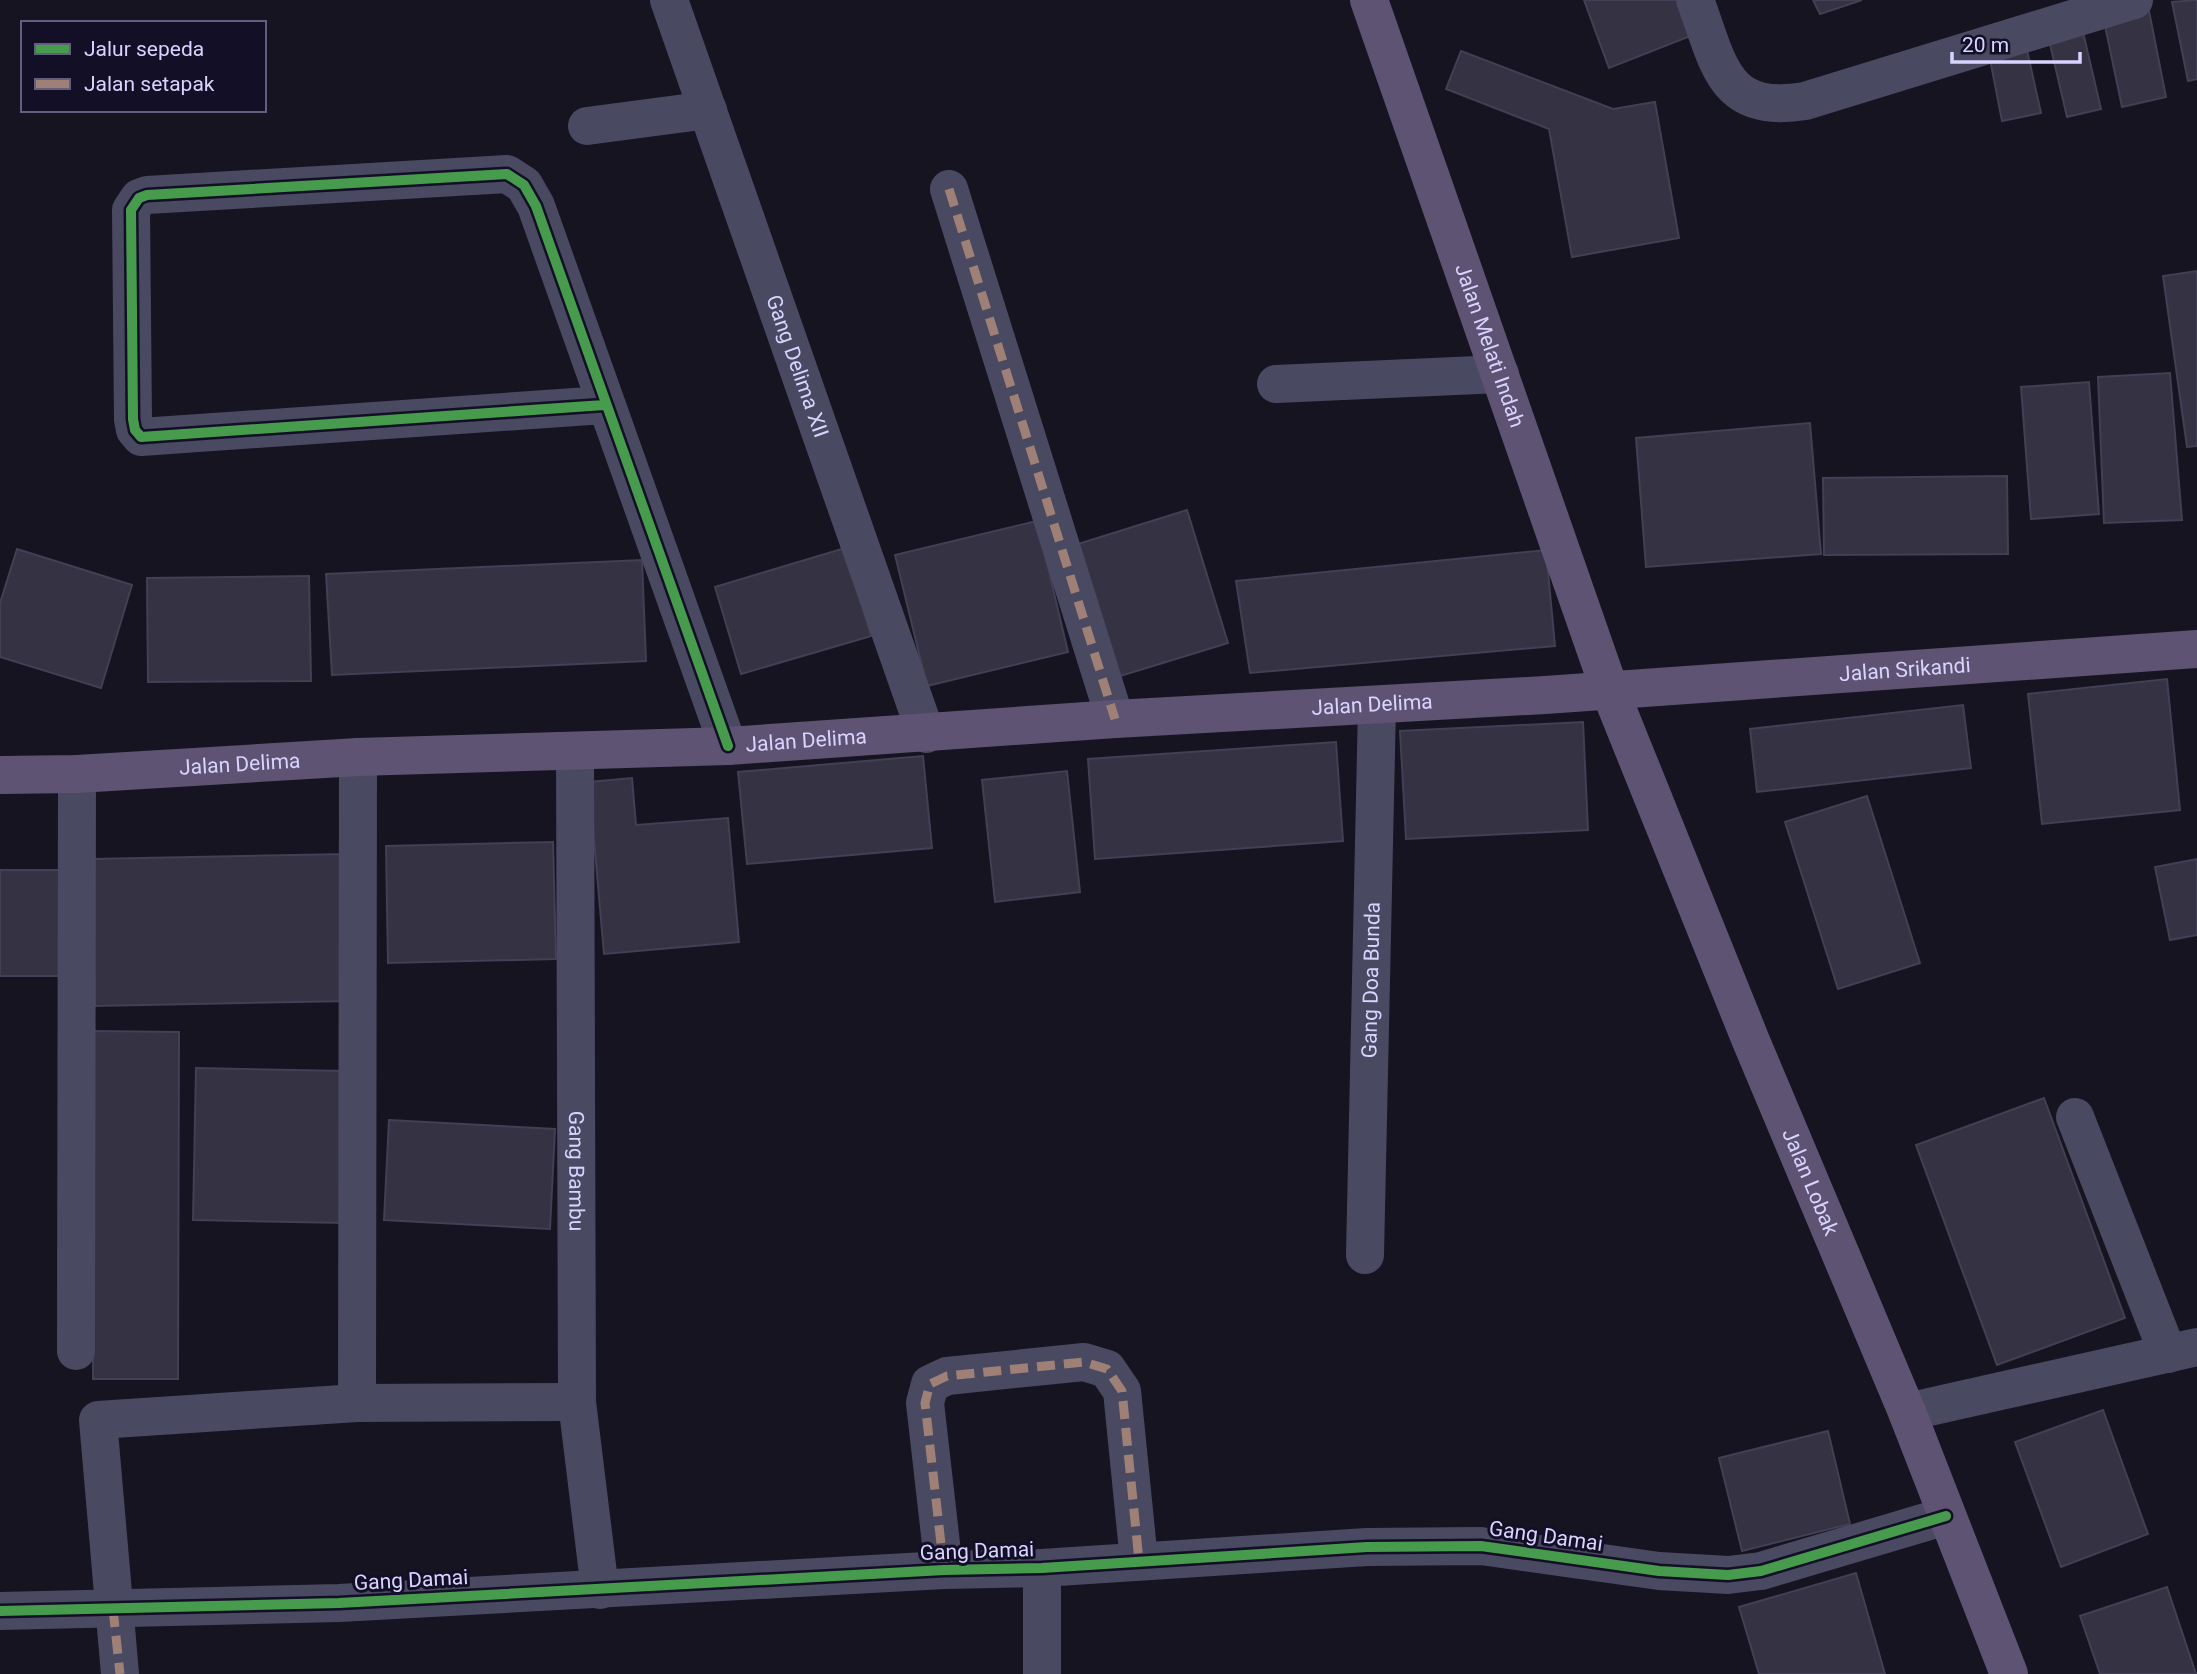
<svg xmlns="http://www.w3.org/2000/svg" width="2197" height="1674" font-family="Roboto,sans-serif">
  <style>
    .building { fill: #343243; stroke: #433f54; stroke-width: 2 }
    .lines { fill: none; stroke-linecap: round; stroke-linejoin: round }
    .minor { stroke: #4a4962; stroke-width: 38 }
    .major { stroke: #5e5373; stroke-width: 38 }
    .quiet { stroke: #9e8076; stroke-width: 9; stroke-dasharray: 18 9; stroke-linecap: butt }
    .cycleway-casing { stroke: #130f26; stroke-width: 15 }
    .cycleway { stroke: #469c4c; stroke-width: 10 }
    .labels { text-anchor: middle; stroke-width: 6; stroke-linejoin: round; paint-order: stroke }
    .street-label { font-size: 21px; fill: #d9d4ff; stroke: #130f26 }
  </style>
  <rect width="100%" height="100%" fill="#161421"/>
  <path class="building" d="M1584 0H1685L1698 33 1609 68Z
    M1813 0H1862L1820 14Z
    M2197 0V79L2188 81 2172 2Z
    M2149 11 2166 97 2122 107 2104 21Z
    M2083 32 2101 109 2067 117 2049 40Z
    M2025 41 2041 113 2002 121 1988 49Z
    M1461 51 1613 109 1655 102 1679 238 1572 257 1549 129 1446 89Z
    M2197 271V446L2187 447 2163 276Z
    M2170 373 2182 520 2104 523 2098 377Z
    M2089 382 2099 514 2031 519 2021 387Z
    M1810 423 1821 554 1646 567 1636 438Z
    M2007 476 2008 554 1824 555 1823 478Z
    M1187 510 1228 643 1117 677 1075 545Z
    M1037 521 1068 652 927 686 895 555Z
    M845 548 871 636 741 674 715 587Z
    M17 549 132 585 101 688 0 657V603Z
    M1546 550 1555 646 1250 673 1236 581Z
    M642 560 646 661 332 675 326 574Z
    M309 576 311 681 148 682 147 578Z
    M2167 679 2180 810 2042 824 2028 694Z
    M1963 705 1971 768 1757 792 1750 729Z
    M1583 722 1588 830 1406 839 1400 731Z
    M1336 742 1343 841 1095 859 1088 759Z
    M923 756 932 848 747 864 738 772Z
    M1067 771 1080 892 995 902 982 780Z
    M632 778 636 825 728 818 739 942 604 954 589 782Z
    M1867 796 1920 963 1838 989 1785 822Z
    M553 842 556 959 388 963 386 846Z
    M345 854 349 1001 95 1006 92 859Z
    M2197 859V935L2170 940 2155 867Z
    M0 870H66V976H0Z
    M94 1031 179 1032 178 1379H93Z
    M196 1068 346 1071 344 1223 193 1220Z
    M2044 1098 2125 1318 1997 1365 1916 1145Z
    M389 1120 555 1129 550 1229 384 1220Z
    M2103 1410 2148 1534 2061 1567 2015 1442Z
    M1828 1431 1850 1524 1742 1551 1719 1458Z
    M1856 1573 1885 1674H1759L1739 1607Z
    M2167 1587 2196 1674H2100L2080 1616Z"/>
  <g class="lines">
    <g class="minor">
      <path id="s1" d="M669 0 926 734"/>
      <path d="M1695 0C1719 63 1722 115 1805 101L2134 0"/>
      <path d="M587 126 708 110"/>
      <path d="M949 189 1115 719"/>
      <path d="M1276 384 1500 374"/>
      <path d="M604 405 141 437 135 430 133 419 131 210 139 198 147 195 507 174 524 185 536 206 728 746"/>
      <path id="s2" d="M575 751 577 1402 600 1590"/>
      <path d="M2075 1117 2168 1354"/>
      <path id="s3" d="M1365 1255 1377 706"/>
      <path d="M76 1351 77 774"/>
      <path d="M357 1403 358 757"/>
      <path d="M1907 1412 2197 1347"/>
      <path d="M944 1570 925 1403 930 1384 947 1376 1084 1362 1107 1369 1122 1391 1139 1561"/>
      <path d="M0 1611 339 1603 944 1570 1042 1568 1367 1547 1481 1546 1659 1571 1728 1575 1761 1571 1946 1516"/>
      <path d="M120 1674 98 1420 357 1403 577 1402"/>
      <path d="M1042 1674V1568"/>
    </g>
    <g class="major">
      <path id="s4" d="M1369 0 1610 691 1751 1041 1907 1412 2009 1674"/>
      <path id="s5" d="M0 775 77 774 358 757 728 746 1115 719 1545 695 2197 649"/>
    </g>
    <path class="quiet" d="M949 189 1115 719
      M944 1570 925 1403 930 1384 947 1376 1084 1362 1107 1369 1122 1391 1139 1561
      M113 1609 120 1674"/>
    <defs>
      <path id="cycleway" d="M604 405 141 437 135 430 133 419 131 210 139 198 147 195 507 174 524 185 536 206 728 746
        M0 1611 339 1603 944 1570 1042 1568 1367 1547 1481 1546 1659 1571 1728 1575 1761 1571 1946 1516"/>
    </defs>
    <use href="#cycleway" class="cycleway-casing"/>
    <use href="#cycleway" class="cycleway"/>
  </g>
  <g class="labels">
    <g class="street-label">
      <text dy="7" stroke="none"><textPath href="#s4" startOffset="366">Jalan Melati Indah</textPath></text>
      <text dy="7" stroke="none"><textPath href="#s1" startOffset="388">Gang Delima XII</textPath></text>
      <text dy="7" stroke="none"><textPath href="#s5" startOffset="1908">Jalan Srikandi</textPath></text>
      <text dy="7" stroke="none"><textPath href="#s5" startOffset="1374">Jalan Delima</textPath></text>
      <text dy="7" stroke="none"><textPath href="#s5" startOffset="807">Jalan Delima</textPath></text>
      <text dy="7" stroke="none"><textPath href="#s5" startOffset="240">Jalan Delima</textPath></text>
      <text dy="7" stroke="none"><textPath href="#s3" startOffset="275">Gang Doa Bunda</textPath></text>
      <text dy="7" stroke="none"><textPath href="#s2" startOffset="420">Gang Bambu</textPath></text>
      <text dy="7" stroke="none"><textPath href="#s4" startOffset="1262">Jalan Lobak</textPath></text>
      <text transform="translate(1546 1536) rotate(8)" y="7">Gang Damai</text>
      <text transform="translate(977 1551) rotate(-2)" y="7">Gang Damai</text>
      <text transform="translate(411 1580) rotate(-3)" y="7">Gang Damai</text>
    </g>
  </g>
  <rect x="21" y="21" width="245" height="91" fill="#130f26" stroke="#625e7d" stroke-width="2"/>
  <rect x="35" y="44" width="35" height="10" fill="#469c4c" stroke="#625e7d" stroke-width="2"/>
  <text x="84" y="56" font-size="21" fill="#d9d4ff">Jalur sepeda</text>
  <rect x="35" y="79" width="35" height="10" fill="#9e8076" stroke="#625e7d" stroke-width="2"/>
  <text x="84" y="91" font-size="21" fill="#d9d4ff">Jalan setapak</text>
  <path d="M1952 52v10h128v-10" fill="none" stroke="#d9d4ff" stroke-width="3.5"/>
  <text x="1962" y="52" font-size="21" fill="#d9d4ff" stroke="#130f26" stroke-width="5" paint-order="stroke">20 m</text>
</svg>
